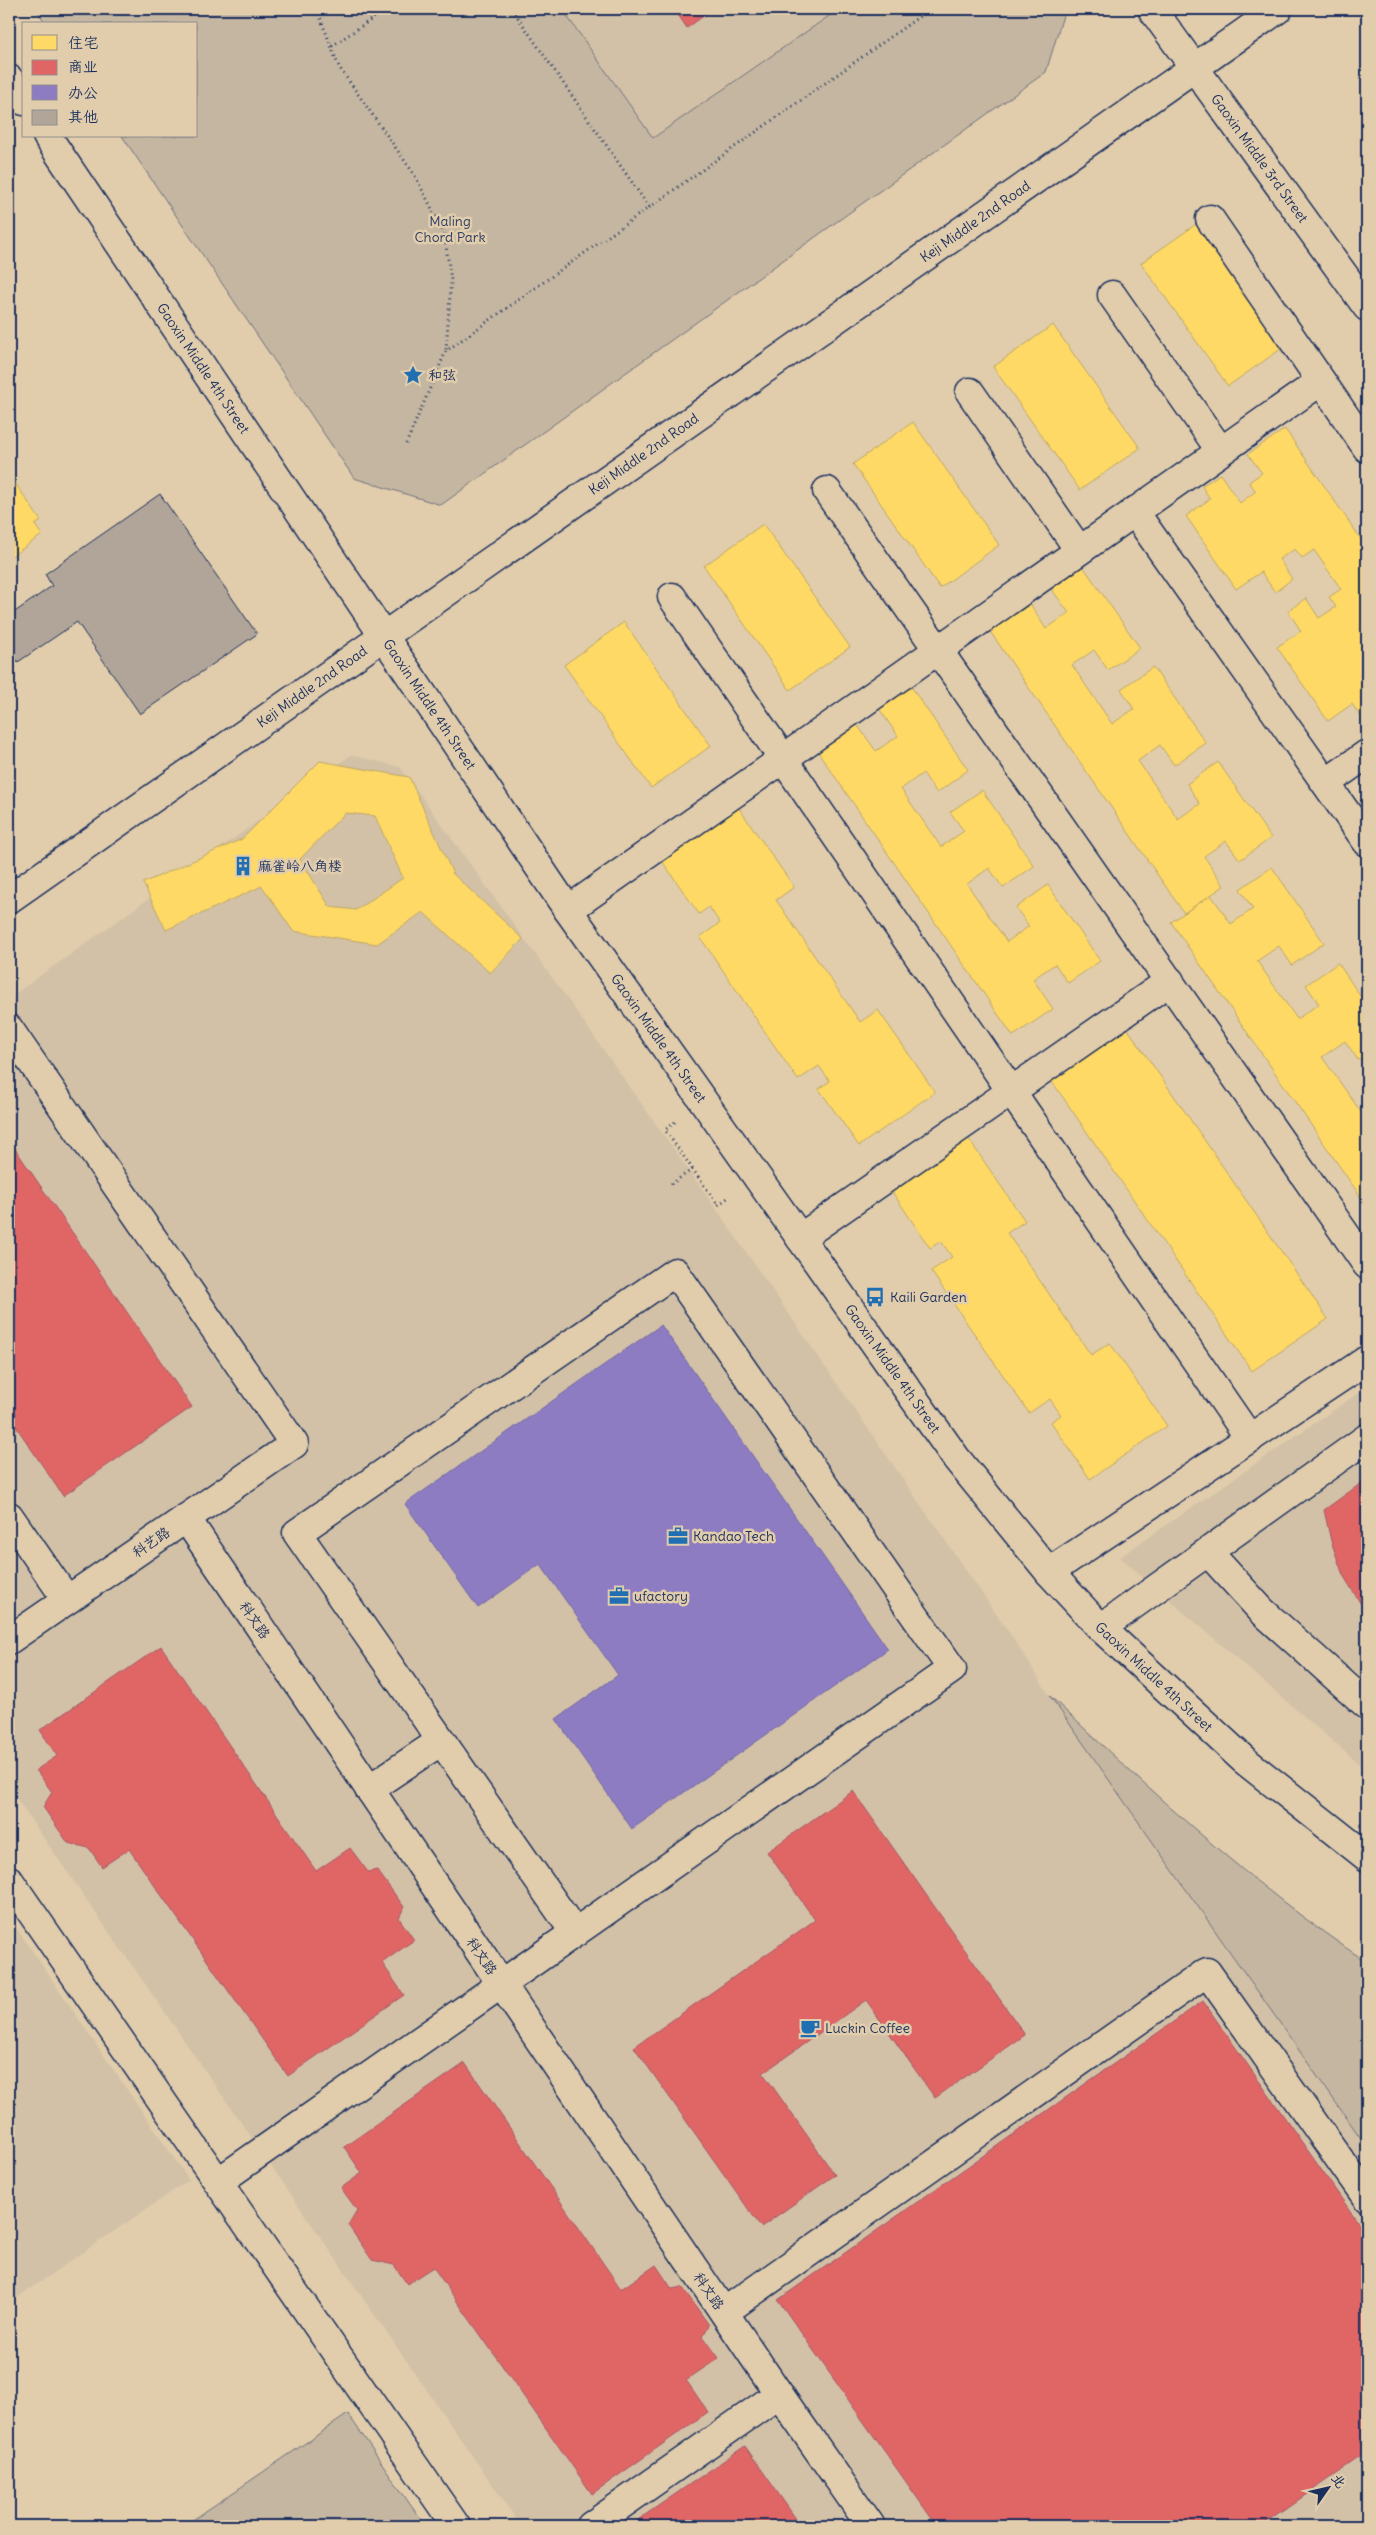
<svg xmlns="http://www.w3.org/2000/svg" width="1376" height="2535" font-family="Delius,'LXGW WenKai TC',sans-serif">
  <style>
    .built { fill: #d2c1a6 }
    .green { fill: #c4b6a0; stroke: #70727f }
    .homes { fill: #ffd966; stroke: #bba664; fill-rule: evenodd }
    .shops { fill: #e06666; stroke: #a55664 }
    .offices { fill: #8e7cc3; stroke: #6c65a5 }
    .building { fill: #b0a598; stroke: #1b2f5e }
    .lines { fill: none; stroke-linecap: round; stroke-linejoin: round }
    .minor-casing { stroke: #1b2f5e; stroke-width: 31 }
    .major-casing { stroke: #1b2f5e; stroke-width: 31 }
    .path { stroke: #1b2f5e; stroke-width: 3; stroke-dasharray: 1 4; stroke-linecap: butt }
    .minor { stroke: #e1cdac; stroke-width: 28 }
    .major { stroke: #e1cdac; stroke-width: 28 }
    .labels { text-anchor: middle; stroke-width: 5; stroke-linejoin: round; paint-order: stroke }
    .street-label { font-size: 14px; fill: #1b2f5e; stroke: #e1cdac }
    .park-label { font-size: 14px; fill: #2c3c65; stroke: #e1cdac }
    .poi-label { font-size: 14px; fill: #1b2f5e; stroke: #e1cdac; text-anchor: start }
  </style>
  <rect width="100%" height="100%" fill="#e1cdac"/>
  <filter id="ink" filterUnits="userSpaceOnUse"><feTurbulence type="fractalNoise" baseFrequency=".02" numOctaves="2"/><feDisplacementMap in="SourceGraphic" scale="10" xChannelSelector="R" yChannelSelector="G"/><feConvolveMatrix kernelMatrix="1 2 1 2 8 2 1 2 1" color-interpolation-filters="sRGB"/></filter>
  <g filter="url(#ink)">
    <path class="built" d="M562 9H839L653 138Z
      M351 755 400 767 556 983 719 1213 1012 1637 1050 1696 1367 2147V2526H521L9 1788V998Z
      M1367 1387V1771L1120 1557Z
      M9 1917 189 2180 9 2303Z"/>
    <path class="green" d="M36 9H562L653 138 839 9H1065L1046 72 441 505 354 478 122 136H196V24H46Z
      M1050 1696C1150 1791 1252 1886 1367 1962V2147Z
      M348 2414 425 2526H184Z"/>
    <path class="homes" d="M1202 220 1288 344 1228 386 1141 263Z
      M1053 325 1140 448 1080 490 993 367Z
      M913 422 999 545 940 588 853 464Z
      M1285 429 1367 548V669L1359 675 1367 688V712L1360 716 1352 704 1328 721 1277 647 1301 631 1288 611 1306 598 1319 618 1336 607 1329 597 1341 589 1314 550 1302 558 1295 549 1279 559 1292 579 1275 592 1261 572 1236 589 1186 516 1210 499 1202 486 1220 474 1240 503 1256 491 1249 482 1262 473 1248 454Z
      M9 474 41 521 35 525 42 535 9 558Z
      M763 524 850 647 790 690 704 566Z
      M1080 562 1140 648 1108 670 1094 650 1072 665 1112 724 1134 709 1121 689 1153 667 1206 743 1174 765 1160 745 1138 761 1178 819 1200 804 1187 784 1218 762 1271 838 1240 860 1226 841 1204 856 1224 886 1184 913 987 627 1027 599 1046 629 1069 613 1048 584Z
      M624 622 711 746 651 788 564 665Z
      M910 685 968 770 937 793 923 773 901 789 941 847 964 831 950 812 982 790 1034 866 1003 888 989 868 967 884 1007 942 1029 926 1016 908 1048 885 1100 961 1068 983 1055 964 1033 979 1053 1009 1013 1036 816 749 855 722 876 751 898 736 878 707Z
      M320 761 409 777 453 874 523 939 490 973 423 912 377 944 293 931 262 886 166 930 143 883 242 839ZM345 813 375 816 403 878 356 910 330 907 300 859Z
      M736 804 794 887 776 900 860 1022 878 1010 935 1092 859 1146 819 1089 830 1081 819 1066 798 1080 700 937 720 923 709 907 699 914 660 858Z
      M1272 867 1324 943 1292 965 1279 946 1257 961 1297 1019 1319 1004 1306 985 1338 963 1367 1006V1054L1358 1060 1345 1041 1322 1057 1363 1115 1367 1112V1206L1171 922 1211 895 1231 924 1253 909 1240 889Z
      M1127 1028 1328 1319 1252 1371 1051 1080Z
      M968 1138 1025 1221 1007 1233 1091 1355 1110 1343 1167 1426 1090 1479 1051 1422 1061 1415 1050 1399 1029 1413 931 1271 952 1257 941 1241 930 1248 891 1190Z"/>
    <path class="shops" d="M674 9H713L687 28Z
      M9 1140 192 1407 63 1496 9 1416Z
      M1367 1479V1614L1343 1575 1331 1541 1324 1510Z
      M161 1646 316 1871 350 1848 368 1872 377 1870 404 1907 399 1918 414 1940 382 1963 404 1995 288 2076 129 1849 102 1867 89 1848 68 1843 43 1807 52 1792 36 1770 57 1756 40 1730Z
      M853 1791 1025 2035 935 2098 866 2000 763 2073 835 2175 761 2227 634 2047 815 1920 767 1852Z
      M1203 2001 1367 2235V2452L1261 2526H937L778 2300Z
      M465 2063 621 2289 656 2265 672 2289 682 2287 709 2325 703 2336 719 2358 686 2380 708 2412 592 2494 433 2267 407 2284 394 2265 372 2260 348 2225 357 2210 341 2188 362 2173 344 2147Z
      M745 2446 801 2526H629Z"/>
    <path class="offices" d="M661 1325 888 1649 632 1829 556 1719 618 1675 540 1564 478 1608 405 1504Z"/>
    <path class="building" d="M160 494 257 634 140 714 77 622 18 662 9 649V616L52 586 45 574Z"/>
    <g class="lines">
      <defs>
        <g id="minor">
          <path id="s1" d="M1152 9 1367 307"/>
          <path d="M1210 219 1367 448"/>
          <path d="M1112 295 1220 450"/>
          <path d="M970 392 1079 550"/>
          <path d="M827 491 1367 1265"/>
          <path d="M1134 511 1367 842"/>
          <path d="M672 597 1250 1439"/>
          <path d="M1326 783 1367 754"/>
          <path d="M568 910 1321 381"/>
          <path d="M9 1029 294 1444 9 1640"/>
          <path d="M800 1238 1170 981"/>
          <path d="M9 1516 67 1600"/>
          <path d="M186 1518 779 2394 871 2526"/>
          <path d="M1208 1552 1262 1611 1367 1705"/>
          <path d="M1049 1572 1367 1360"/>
          <path d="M1101 1628 1367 1438"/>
          <path d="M369 1789 441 1741"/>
          <path d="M9 1880 456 2526"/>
          <path d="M218 2182C463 2011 707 1840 952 1669L675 1272 297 1533 575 1933"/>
          <path d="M724 2312 1207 1972 1367 2198"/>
          <path d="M591 2526 779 2394"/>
        </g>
        <g id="major">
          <path d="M9 79 24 101"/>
          <path id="s2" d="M47 136 568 910 956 1458 1049 1572 1101 1628 1244 1760 1367 1857"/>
          <path id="s3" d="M9 899 1278 9"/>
        </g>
      </defs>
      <use href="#minor" class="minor-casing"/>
      <use href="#major" class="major-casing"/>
      <path class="path" d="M317 9 339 67 414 174 444 232 451 280 446 350
        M512 9 649 207
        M332 46 387 9
        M406 444 446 351 930 9
        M675 1122 665 1130 718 1205 729 1197
        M671 1184 693 1169"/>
      <use href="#minor" class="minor"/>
      <use href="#major" class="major"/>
    </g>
  </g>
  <defs>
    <symbol id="sight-bare" viewBox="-9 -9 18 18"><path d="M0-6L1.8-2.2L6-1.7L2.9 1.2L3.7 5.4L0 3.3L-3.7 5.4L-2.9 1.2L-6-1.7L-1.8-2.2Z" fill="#1f6fb2" stroke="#e1cdac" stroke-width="2.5" paint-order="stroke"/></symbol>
    <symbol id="building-bare" viewBox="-9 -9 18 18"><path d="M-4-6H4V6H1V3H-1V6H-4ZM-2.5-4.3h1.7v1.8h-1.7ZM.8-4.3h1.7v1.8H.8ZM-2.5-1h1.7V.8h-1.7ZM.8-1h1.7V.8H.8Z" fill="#1f6fb2" stroke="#e1cdac" stroke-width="2.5" paint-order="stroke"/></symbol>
    <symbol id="bus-bare" viewBox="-9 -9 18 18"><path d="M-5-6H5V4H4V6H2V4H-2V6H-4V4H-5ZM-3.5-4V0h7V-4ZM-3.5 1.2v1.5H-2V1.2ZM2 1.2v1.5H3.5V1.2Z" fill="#1f6fb2" stroke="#e1cdac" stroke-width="2.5" paint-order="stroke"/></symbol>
    <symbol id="office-bare" viewBox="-9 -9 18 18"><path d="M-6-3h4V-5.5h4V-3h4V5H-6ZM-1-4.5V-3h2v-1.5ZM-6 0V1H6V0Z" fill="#1f6fb2" stroke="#e1cdac" stroke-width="2.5" paint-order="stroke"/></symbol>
    <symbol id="cafe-bare" viewBox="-9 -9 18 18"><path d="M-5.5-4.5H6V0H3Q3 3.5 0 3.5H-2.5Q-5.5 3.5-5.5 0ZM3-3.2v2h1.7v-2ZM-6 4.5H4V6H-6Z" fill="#1f6fb2" stroke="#e1cdac" stroke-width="2.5" paint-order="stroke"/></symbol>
  </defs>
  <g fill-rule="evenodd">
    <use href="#sight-bare" x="399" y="361" width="28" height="28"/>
    <use href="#building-bare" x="229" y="852" width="28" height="28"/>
    <use href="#bus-bare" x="861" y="1283" width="28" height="28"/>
    <use href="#office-bare" x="664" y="1522" width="28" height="28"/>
    <use href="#office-bare" x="605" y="1582" width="28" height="28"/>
    <use href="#cafe-bare" x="796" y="2014" width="28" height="28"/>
  </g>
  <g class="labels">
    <g class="street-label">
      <text dy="5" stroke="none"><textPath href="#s1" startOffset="184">Gaoxin Middle 3rd Street</textPath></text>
      <text dy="5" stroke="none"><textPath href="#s3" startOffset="1180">Keji Middle 2nd Road</textPath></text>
      <text dy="5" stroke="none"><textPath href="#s2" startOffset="280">Gaoxin Middle 4th Street</textPath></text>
      <text dy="5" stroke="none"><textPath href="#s3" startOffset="775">Keji Middle 2nd Road</textPath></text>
      <text dy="5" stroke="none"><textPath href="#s3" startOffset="370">Keji Middle 2nd Road</textPath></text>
      <text dy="5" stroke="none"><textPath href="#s2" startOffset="685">Gaoxin Middle 4th Street</textPath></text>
      <text dy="5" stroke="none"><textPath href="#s2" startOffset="1090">Gaoxin Middle 4th Street</textPath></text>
      <text dy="5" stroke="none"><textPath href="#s2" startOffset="1495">Gaoxin Middle 4th Street</textPath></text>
      <text transform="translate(151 1542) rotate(-34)" y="5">科艺路</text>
      <text transform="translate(255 1620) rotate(56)" y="5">科文路</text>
      <text dy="5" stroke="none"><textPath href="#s2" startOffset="1900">Gaoxin Middle 4th Street</textPath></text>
      <text transform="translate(482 1956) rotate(56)" y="5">科文路</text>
      <text transform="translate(709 2291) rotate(56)" y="5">科文路</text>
    </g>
    <g class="park-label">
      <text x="450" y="226">Maling<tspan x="450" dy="16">Chord Park</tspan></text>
    </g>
    <g class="poi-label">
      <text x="428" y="380">和弦</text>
      <text x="258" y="871">麻雀岭八角楼</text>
      <text x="890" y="1302">Kaili Garden</text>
      <text x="693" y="1541">Kandao Tech</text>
      <text x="634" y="1601">ufactory</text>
      <text x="825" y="2033">Luckin Coffee</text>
    </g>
  </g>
  <rect width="1376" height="2535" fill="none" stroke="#e1cdac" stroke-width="30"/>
  <rect x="15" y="15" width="1346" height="2505" fill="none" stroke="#1b2f5e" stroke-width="2" filter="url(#ink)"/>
  <rect x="22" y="22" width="175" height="115" fill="#e1cdac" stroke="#928e8d"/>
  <rect x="32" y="35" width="25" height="15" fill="#ffd966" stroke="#928e8d"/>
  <text x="68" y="48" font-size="15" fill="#1b2f5e">住宅</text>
  <rect x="32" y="60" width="25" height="15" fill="#e06666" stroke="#928e8d"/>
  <text x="68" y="72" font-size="15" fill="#1b2f5e">商业</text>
  <rect x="32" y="85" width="25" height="15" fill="#8e7cc3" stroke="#928e8d"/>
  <text x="68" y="98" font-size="15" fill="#1b2f5e">办公</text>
  <rect x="32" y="110" width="25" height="15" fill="#b0a598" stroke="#928e8d"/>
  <text x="68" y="122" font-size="15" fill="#1b2f5e">其他</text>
  <g transform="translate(1328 2488) rotate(56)" stroke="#e1cdac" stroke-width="4" paint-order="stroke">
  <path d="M0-4L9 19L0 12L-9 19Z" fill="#1b2f5e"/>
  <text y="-8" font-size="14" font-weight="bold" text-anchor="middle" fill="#1b2f5e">北</text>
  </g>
</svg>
